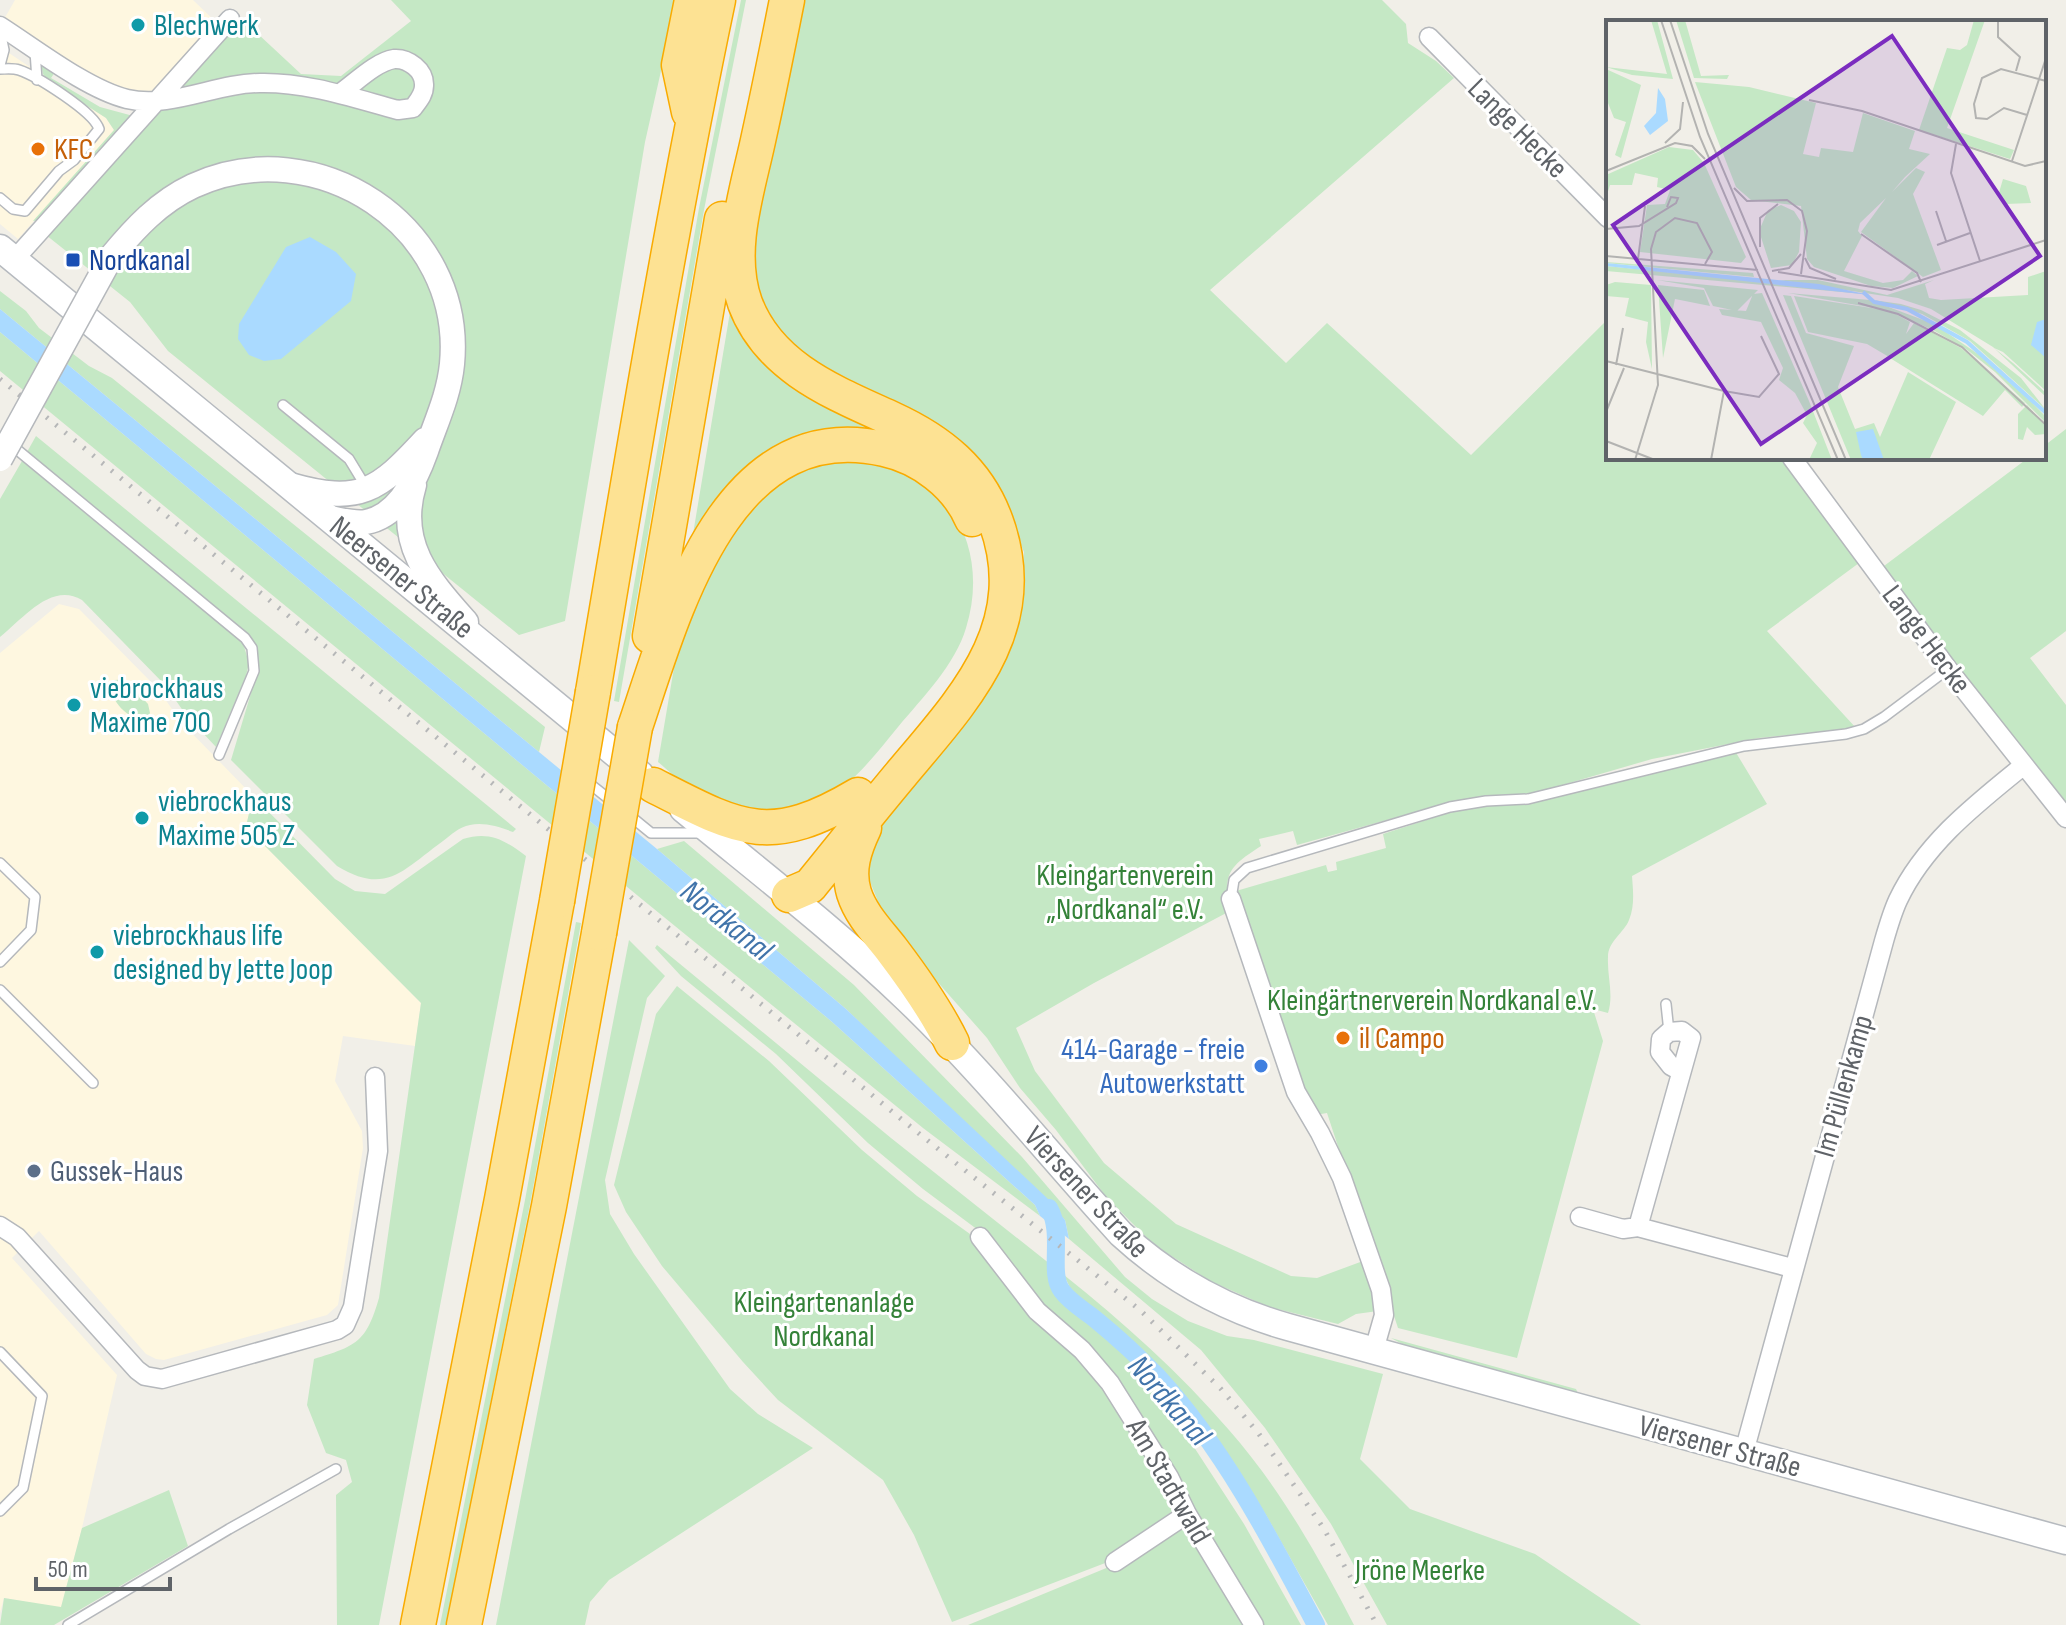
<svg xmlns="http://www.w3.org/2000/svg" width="2066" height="1625" font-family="'Sofia Sans Condensed',sans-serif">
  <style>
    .commercial { fill: #fef7e0 }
    .green { fill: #c5e8c5 }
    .water { fill: #aadaff }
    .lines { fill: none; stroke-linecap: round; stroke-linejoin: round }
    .canal { stroke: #aadaff; stroke-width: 18 }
    .service-casing { stroke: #b5b8bc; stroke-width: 12 }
    .minor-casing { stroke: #b5b8bc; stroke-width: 21 }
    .tertiary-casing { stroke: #b5b8bc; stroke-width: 27 }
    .secondary-casing { stroke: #b6babf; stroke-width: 29 }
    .motorway-casing { stroke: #f9ab00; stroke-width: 37 }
    .service { stroke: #fff; stroke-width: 9 }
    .minor { stroke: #fff; stroke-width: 18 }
    .tertiary { stroke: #fff; stroke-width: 24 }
    .secondary { stroke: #fff; stroke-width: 26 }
    .motorway { stroke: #fde293; stroke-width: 34 }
    .rail { stroke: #b6b7b8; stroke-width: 5; stroke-dasharray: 2 10; stroke-linecap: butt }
    .tertiary-bridge-casing { stroke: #b5b8bc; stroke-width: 27; stroke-linecap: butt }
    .motorway-bridge-casing { stroke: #f9ab00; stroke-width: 37; stroke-linecap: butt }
    .tertiary-bridge { stroke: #fff; stroke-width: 24 }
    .motorway-bridge { stroke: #fde293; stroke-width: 34 }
    .culture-dot { fill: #0f9aa8; stroke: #fff; stroke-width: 3 }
    .food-dot { fill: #e8710a; stroke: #fff; stroke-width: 3 }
    .transit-dot { fill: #1a4fb4; stroke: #fff; stroke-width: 3 }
    .shop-dot { fill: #3f7fe0; stroke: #fff; stroke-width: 3 }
    .service-dot { fill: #5c6f8a; stroke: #fff; stroke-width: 3 }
    .labels { text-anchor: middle; stroke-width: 6; stroke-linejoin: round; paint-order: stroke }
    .culture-label { font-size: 30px; fill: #0d838f; stroke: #fff; text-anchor: start }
    .street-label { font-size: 30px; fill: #5f6368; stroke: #fff }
    .food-label { font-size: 30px; fill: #c56008; stroke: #fff; text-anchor: start }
    .transit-label { font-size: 30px; fill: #164399; stroke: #fff; text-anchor: start }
    .park-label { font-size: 30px; fill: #348238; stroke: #fff }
    .shop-label { font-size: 30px; fill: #366cbe; stroke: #fff; text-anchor: end }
    .service-label { font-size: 30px; fill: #4e5e75; stroke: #fff; text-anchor: start }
    .water-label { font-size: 32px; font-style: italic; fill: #4174aa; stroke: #fff }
    .inset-river { fill: none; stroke: #aadaff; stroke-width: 4 }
    .inset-road { fill: none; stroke: #b3b3b1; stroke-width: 2 }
    .view { fill: #7b2cbf; fill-opacity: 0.15; stroke: #7b2cbf; stroke-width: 4 }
    .inset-edge { fill: none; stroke: #5f6368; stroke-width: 4 }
  </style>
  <rect width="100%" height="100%" fill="#f1efe8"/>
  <path class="commercial" d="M15 0H193L218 24 157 91 138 93 112 87 86 73 3 21Z
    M0 47 106 118 114 130 18 239 0 224Z
    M59 604 79 609 158 689 181 722 253 796 244 835 263 844 421 1003 415 1046 343 1036 335 1081 362 1131 363 1148 338 1305 327 1315 164 1360 156 1359 146 1354 39 1231 12 1258 117 1375 82 1528 61 1608 4 1598 0 1613V653Z"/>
  <path class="green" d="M391 0H677L645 142 565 621 519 635 168 351 130 302 46 235 241 18 301 74 341 76 411 21Z
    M741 0H746L704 210 619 702 614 701 699 208Z
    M804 0H1382L1406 24 1408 43 1436 61 1454 78 1210 290 1286 363 1327 323 1471 455 1608 319V458H1782L1859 563 1767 631 1856 728 1759 738 1652 759 1528 795 1487 797 1448 803 1297 845 1293 831 1259 839 1261 846C1230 866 1222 873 1230 911L1094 983 1016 1028 1035 1071 1104 1163 1176 1224 1291 1276 1317 1278 1363 1261 1378 1311 1356 1314 1338 1324 1269 1307 1210 1281 1153 1244 1107 1198 1056 1130 1020 1088 987 1038 912 953 881 909 867 874 869 842 886 815 986 688 1016 632 1024 552 993 479 821 374 788 346 763 309 753 271 757 228Z
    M41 63 55 72 51 78 100 107 137 117 43 220 33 221 114 130 106 118 48 81 43 74Z
    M0 291 26 311 39 328 89 366 112 378 545 727 539 752 0 309Z
    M732 300 907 437 800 442 691 546Z
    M0 332 831 1021 1035 1205 1040 1216 923 1128 643 900 0 371Z
    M2066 429V631L2030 658 2066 705V807L1880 569 2028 458H2044V446Z
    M36 436 516 829 513 832C500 827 484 822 470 825 459 827 451 835 443 841 403 870 386 896 337 866L231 760 257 673 258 654 249 635 27 452Z
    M839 456C854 457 873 456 887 461 958 486 988 558 966 628 955 665 923 697 898 727 865 767 832 812 776 817 767 818 703 798 695 793 682 784 670 772 658 762L677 650 697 585 759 493 800 465Z
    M22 461 243 643 249 663 246 676 216 747 186 715 165 685 82 600C51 582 24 618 0 637V499Z
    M125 679 148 704 150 713 145 721C127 718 111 702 110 684L115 680Z
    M1735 751 1767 804 1632 876C1633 890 1635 906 1629 920 1624 933 1608 941 1608 957 1607 977 1614 994 1608 1013L1593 1009 1603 1041 1517 1358 1398 1328 1327 1113 1315 1115 1303 1089 1236 897V891L1326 865 1328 872 1337 870 1336 862 1386 848 1383 834 1451 812Z
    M253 796 335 879 355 891 385 894 463 839C489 831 505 840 526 856L379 1625H337L336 1495 352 1482 346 1460 326 1453 307 1405 314 1359C356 1346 366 1343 379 1298L421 1003 263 844 244 835Z
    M684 841 854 985 1022 1157 1125 1277 1152 1299 1188 1321 1227 1336 1254 1340 1383 1374 1360 1459 1410 1509 1535 1554 1641 1625H1387L1331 1524 1265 1428 1201 1350 1069 1239 1065 1220 846 1009 657 849Z
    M576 922 581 923 531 1199 448 1617 446 1625H440L525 1200Z
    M629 940 665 976 647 998 605 1180 610 1214 634 1254 730 1389 758 1414 813 1448 609 1580 590 1602 585 1625H496Z
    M657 945 891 1138 1050 1264 1051 1284 1058 1296 1115 1344 1151 1381 1244 1524 1301 1625H1260L1144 1429 1040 1307 982 1233 923 1189 868 1143 776 1054 681 976 655 948Z
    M677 986 769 1061 862 1150 917 1196 970 1234 994 1259 1105 1383 1179 1511 1113 1560 952 1622 914 1535 883 1480 778 1400 743 1362 662 1266 626 1212 614 1185 656 1014Z
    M1064 1275C1123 1322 1180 1373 1229 1430 1280 1488 1319 1557 1354 1625H1328L1266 1515 1195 1410 1121 1333 1073 1294Z
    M1391 1338 1576 1389 1580 1398 1423 1355Z
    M169 1490 188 1546 54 1625H0L4 1598 61 1607 82 1528Z
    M1181 1529 1193 1532 1248 1625H968L1116 1564Z"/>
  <path class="water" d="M310 237 336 252 356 274 351 301 281 359 264 361 249 355 238 339 239 324 286 247Z
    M0 309 657 849 846 1009 1047 1198 1065 1220 1069 1239 1040 1216 1035 1205 831 1021 0 332Z"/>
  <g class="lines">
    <path class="canal" d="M1049 1208C1064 1234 1048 1273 1062 1291 1070 1302 1085 1311 1095 1319 1117 1337 1139 1357 1158 1377 1224 1449 1271 1540 1316 1625"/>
    <defs>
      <path id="service" d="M0 31 4 50 0 65
        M35 51 37 80
        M0 69C6 69 13 68 19 70 37 76 94 112 99 129L74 160 59 171 25 211 13 209 0 198
        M283 405 349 459 366 487
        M9 443 245 638 252 648 254 671 219 755
        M585 780 614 803
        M629 815 651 833H703
        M0 863 35 897 31 930 0 962
        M1231 899 1234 880 1247 868 1450 807 1486 801 1528 799 1744 746 1846 734 1864 729 1884 717 1948 669
        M0 990 93 1083
        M1666 1004 1669 1032
        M0 1352 42 1396 23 1488 0 1511
        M68 1625 229 1529 336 1469"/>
      <path id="minor" d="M0 26C36 49 87 89 127 99 171 109 216 83 260 83 307 82 353 98 398 110L413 108C418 101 424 95 424 86 425 70 408 58 394 59 375 62 354 84 339 94
        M1429 37 1608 218
        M14 260 230 19
        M1792 458 1948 669 2066 818
        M1231 899 1296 1092 1320 1133 1342 1178 1381 1290 1384 1315 1374 1350
        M1580 1217 1623 1229 1638 1227 1792 1268
        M0 1226 17 1237 137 1370 145 1376 162 1379 337 1330 345 1325 353 1307 378 1151 375 1077
        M1638 1227 1691 1038 1682 1031 1669 1032 1661 1039 1660 1052 1671 1066 1680 1071
        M980 1237 1037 1311 1082 1350 1110 1383 1169 1477 1187 1514 1254 1625
        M1744 1452 1884 941C1888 927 1892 913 1898 900 1925 843 1976 804 2024 765
        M1115 1562 1187 1514"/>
      <path id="tertiary" d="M111 257C135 228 159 202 193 186 316 129 465 226 452 364 449 395 436 422 426 451 416 479 399 516 366 522 355 524 341 520 330 518
        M290 485C360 505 378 491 425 440
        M414 485C396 544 429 580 466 622"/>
      <path id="secondary" d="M0 248 640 774
        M683 809C758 871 836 931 907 999 983 1072 1050 1156 1121 1234 1170 1279 1224 1309 1288 1327L2066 1541"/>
      <path id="motorway" d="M787 0C778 45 769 91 759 136 748 189 726 250 745 303 769 368 835 393 892 419 940 441 978 471 996 522 1034 627 964 699 902 773 871 810 841 848 810 886L789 895
        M689 112 679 65 692 0
        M650 636 722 219
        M593 692C632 461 670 229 718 0
        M635 727C673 615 725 413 884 449 921 457 957 484 972 519
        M653 785C739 829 769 848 858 795
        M864 828C854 849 847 870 854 893 861 915 878 932 892 950 914 979 936 1010 952 1043
        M418 1625 502 1199 557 901
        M464 1625 549 1206 599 933"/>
    </defs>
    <use href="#service" class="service-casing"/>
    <use href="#minor" class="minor-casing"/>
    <use href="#tertiary" class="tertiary-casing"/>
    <use href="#secondary" class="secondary-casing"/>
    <use href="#motorway" class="motorway-casing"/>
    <use href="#service" class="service"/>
    <use href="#minor" class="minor"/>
    <use href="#tertiary" class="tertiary"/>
    <use href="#secondary" class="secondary"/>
    <use href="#motorway" class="motorway"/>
    <path class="rail" d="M0 379 917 1132 1140 1310 1221 1389 1259 1434 1324 1529 1377 1625"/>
    <defs>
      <path id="tertiary-bridge" d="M0 459 111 257"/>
      <path id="motorway-bridge" d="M557 901 593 692
        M599 933 635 727"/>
    </defs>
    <use href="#tertiary-bridge" class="tertiary-bridge-casing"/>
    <use href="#motorway-bridge" class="motorway-bridge-casing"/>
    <use href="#tertiary-bridge" class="tertiary-bridge"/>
    <use href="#motorway-bridge" class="motorway-bridge"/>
  </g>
  <g class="culture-dot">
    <circle cx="138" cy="25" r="8"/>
    <circle cx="74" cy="705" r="8"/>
    <circle cx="142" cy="818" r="8"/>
    <circle cx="97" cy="952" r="8"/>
  </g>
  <g class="food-dot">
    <circle cx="38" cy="149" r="8"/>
    <circle cx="1343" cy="1038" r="8"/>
  </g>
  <rect class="transit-dot" x="65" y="252" width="16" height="16" rx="4"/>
  <circle class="shop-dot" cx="1261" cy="1066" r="8"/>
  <circle class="service-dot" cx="34" cy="1171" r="8"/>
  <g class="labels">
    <g class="culture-label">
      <text x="154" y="35">Blechwerk</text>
      <text x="90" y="698">viebrockhaus<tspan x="90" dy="34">Maxime 700</tspan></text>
      <text x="158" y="811">viebrockhaus<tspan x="158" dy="34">Maxime 505 Z</tspan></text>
      <text x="113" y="945">viebrockhaus life<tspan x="113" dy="34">designed by Jette Joop</tspan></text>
    </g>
    <g class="street-label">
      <text transform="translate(1518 128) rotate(45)" y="10">Lange Hecke</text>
      <text transform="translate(402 577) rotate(39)" y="10">Neersener Straße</text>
      <text transform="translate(1927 639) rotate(53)" y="10">Lange Hecke</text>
      <text transform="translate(1843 1086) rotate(-74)" y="10">Im Püllenkamp</text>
      <text transform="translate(1087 1192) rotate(47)" y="10">Viersener Straße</text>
      <text transform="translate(1720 1446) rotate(15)" y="10">Viersener Straße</text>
      <text transform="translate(1169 1481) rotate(60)" y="10">Am Stadtwald</text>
    </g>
    <g class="food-label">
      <text x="54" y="159">KFC</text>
      <text x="1359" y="1048">il Campo</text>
    </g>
    <g class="transit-label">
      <text x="89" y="270">Nordkanal</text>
    </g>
    <g class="park-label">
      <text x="1125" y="885">Kleingartenverein<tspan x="1125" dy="34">„Nordkanal“ e.V.</tspan></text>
      <text x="1432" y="1010">Kleingärtnerverein Nordkanal e.V.</text>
      <text x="824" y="1312">Kleingartenanlage<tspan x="824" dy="34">Nordkanal</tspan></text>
      <text x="1420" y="1580">Jröne Meerke</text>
    </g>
    <g class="shop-label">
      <text x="1245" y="1059">414-Garage - freie<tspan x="1245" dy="34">Autowerkstatt</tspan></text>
    </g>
    <g class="service-label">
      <text x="50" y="1181">Gussek-Haus</text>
    </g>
    <g class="water-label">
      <text transform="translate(727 920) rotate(39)" y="11">Nordkanal</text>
      <text transform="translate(1170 1400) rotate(49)" y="11">Nordkanal</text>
    </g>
  </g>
  <g transform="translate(1606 20)">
    <rect width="440" height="440" fill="#f1efe8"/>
    <path d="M45 0H51L67 59 26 55 0 47 61 54ZM70 0H79L95 56 123 55 121 59 88 58ZM368 0H379L341 108 408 130 404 139 313 110 341 28 354 30 361 25ZM0 49 35 65 15 138 9 135 20 102 8 98 0 78ZM89 62 143 67 210 83 197 134 213 137 215 128 247 132 257 93 309 111 303 129 324 134 299 157 286 172 310 148 319 152 307 174 335 250 317 257 255 212 280 178 254 203 252 211 256 216 238 251 277 263 297 260 306 251 312 256 287 268 265 266 208 247 201 239 195 186 145 180 130 167ZM63 127 87 130 98 143 140 237 135 243 34 232 41 185 59 184 64 170 51 167 52 158 29 153 26 165H4L0 178V155ZM397 159 420 166 425 183 400 184 392 176ZM175 185 188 191 195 202 193 232 186 245 165 248 153 211 162 190ZM0 242 147 253 148 257 0 243ZM0 246 212 267 258 274 0 251ZM440 251V371L397 332 388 328 407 343 440 373V377L387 327 325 289 292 278 173 260H212L281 275 328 260 319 264 323 278 335 280 422 275V257ZM51 260 101 265 152 270 131 291 107 286 98 268ZM9 262 45 265 46 349 40 322 42 302 19 296 23 278 0 276V265ZM52 265 98 270 104 286 69 279 57 338ZM156 273 203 381 226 440H203L211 423 197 403 201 395 189 373 173 360 177 348 155 302 116 295 113 289 140 291 147 274ZM182 273 264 280 328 304 394 349 440 397V403L389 352 360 329 327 310 288 293 304 302 300 314 308 303 355 328 419 383 416 387 399 370 377 396 284 338 288 332 283 337 261 324 202 312 188 276 285 291ZM177 275 185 276 200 313 248 326 232 367 249 409 268 403 274 417 302 352 350 382 323 440H245ZM267 280 295 284 315 290 354 310 415 358 440 390 364 321 316 294ZM421 385 440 406V414L429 415 421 407 417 420 412 419V394Z" fill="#c5e8c5"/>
    <path d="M52 68 59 79 62 101 44 115 38 106 50 93ZM0 243 213 264 264 275 0 246ZM440 299V338L425 325 431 302ZM267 409 278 440H257L255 435 250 412Z" fill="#aadaff"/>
    <path class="inset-river" d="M257 272 268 282 301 289 361 322 440 393"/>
    <path class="inset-road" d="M55 0 94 117 232 440M64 0 102 114 240 440M392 0V17L414 37 410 51M203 80 256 91 419 146 440 141M421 95 398 88 381 99 370 98 368 84 376 58 395 49 440 61M59 123 74 109 77 82M350 124 345 153 374 241M406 141 440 38M0 151 69 123 86 126 99 139M128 168 141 181 181 180 196 191 201 211 195 254M330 191 340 221M0 209 33 206 70 183 72 178 65 177 61 187M255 214 311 253 315 262M331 225 364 213M154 227V198L172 184M0 236 152 250M199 238 204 248 230 259M32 239 39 186M166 251 183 248 195 234M172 252 285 270 440 220M252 283 292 294 356 327 440 405M0 341 118 371 105 440M10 345 17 308M118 371 153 377 173 354 155 316M0 392 18 348M0 421 49 440M29 440 52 365 45 229 50 212 69 198 91 203 106 232 99 244"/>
    <path class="view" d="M286 16 434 236 155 424 7 205Z"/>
    <rect width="440" height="440" class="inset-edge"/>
  </g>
  <path d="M36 1577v12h134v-12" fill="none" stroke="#5f6368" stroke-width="4"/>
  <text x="48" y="1577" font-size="24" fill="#5f6368" stroke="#ffffff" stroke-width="6" paint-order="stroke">50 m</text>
</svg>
